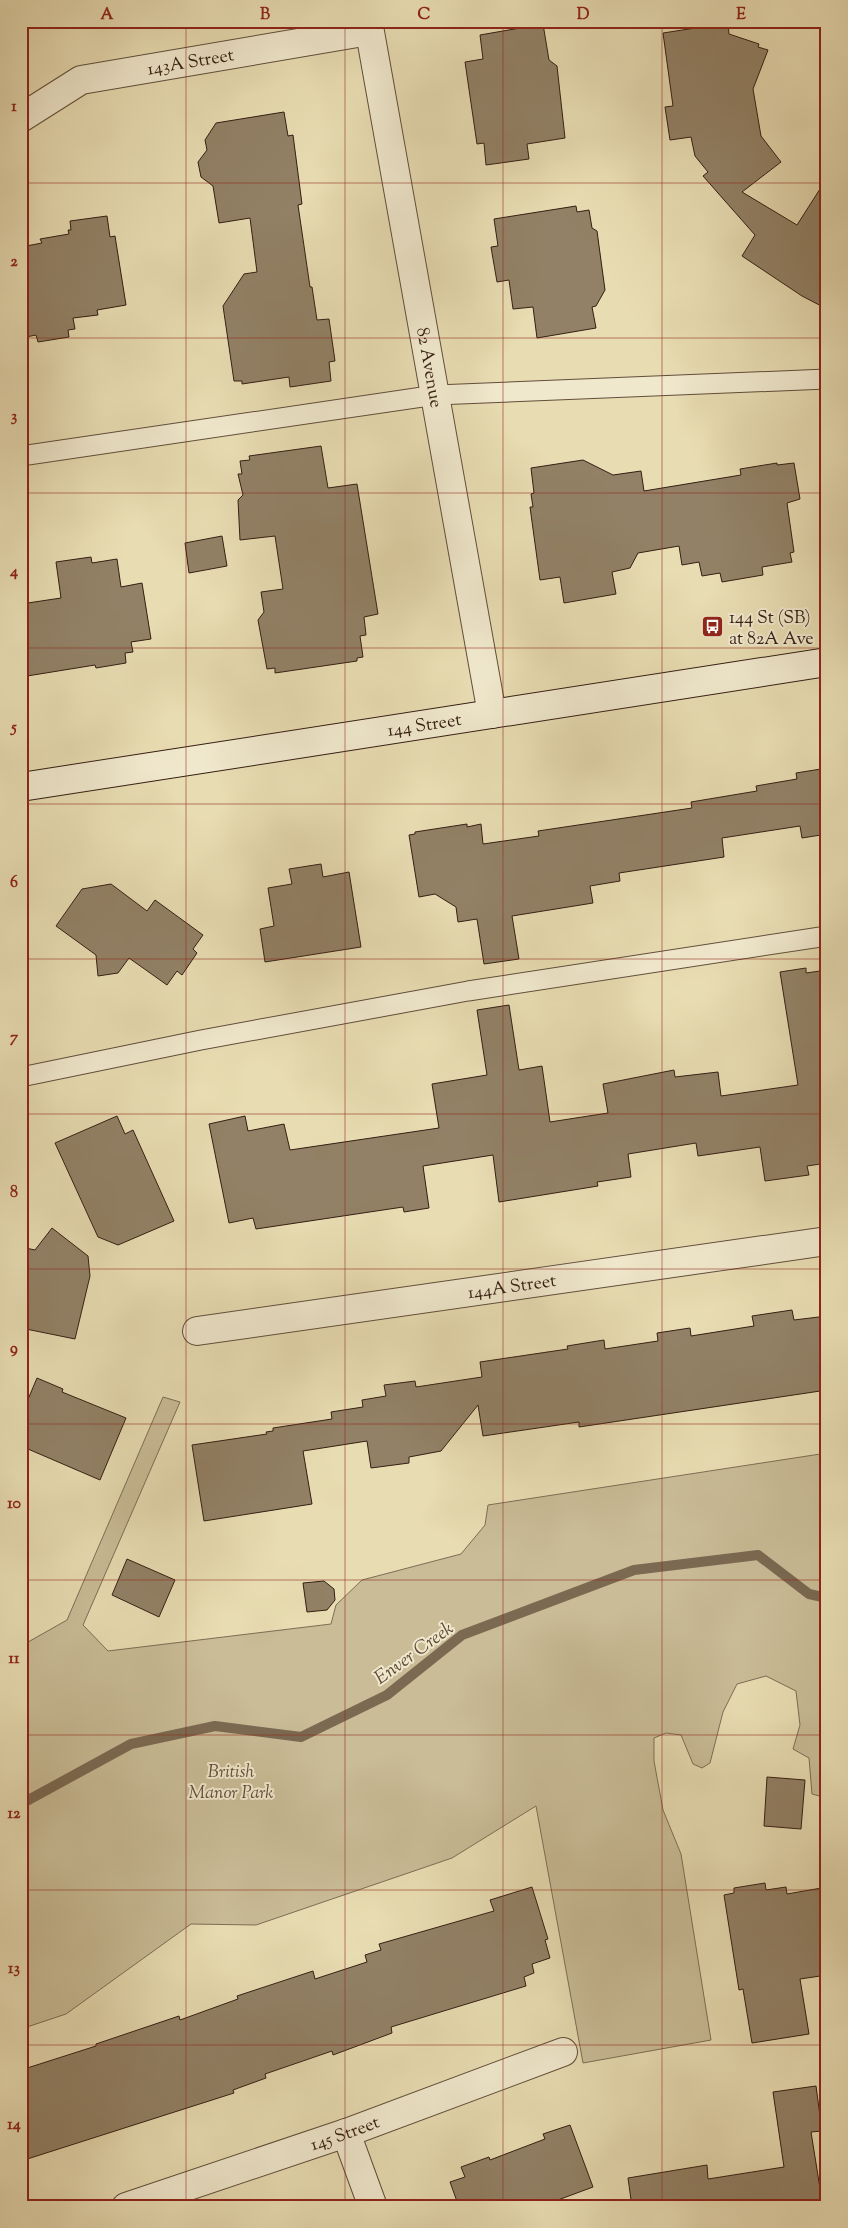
<svg xmlns="http://www.w3.org/2000/svg" width="848" height="2228" font-family="'Sorts Mill Goudy',serif">
  <style>
    .green { fill: #c9bc97; stroke: #7e6d55 }
    .lines { fill: none; stroke-linecap: round; stroke-linejoin: round }
    .stream { stroke: #7b6952; stroke-width: 10 }
    .building { fill: #928166; stroke: #341e13 }
    .service-casing { stroke: #614e3b; stroke-width: 21 }
    .minor-casing { stroke: #614e3b; stroke-width: 30 }
    .secondary-casing { stroke: #341e13; stroke-width: 30 }
    .service { stroke: #f0e8cd; stroke-width: 19 }
    .minor { stroke: #f0e8cd; stroke-width: 28 }
    .secondary { stroke: #f0e8cd; stroke-width: 28 }
    .grid { fill: none; stroke: #8f2418; stroke-width: 1; stroke-opacity: 0.55 }
    .labels { text-anchor: middle; stroke-width: 4; stroke-linejoin: round; paint-order: stroke }
    .street-label { font-size: 18px; fill: #341e13; stroke: #f0e8cd }
    .poi-label { font-size: 18px; fill: #341e13; stroke: #f0e8cd; text-anchor: start }
    .park-label { font-size: 18px; font-style: italic; fill: #614d3b; stroke: #f0e8cd }
    .water-label { font-size: 19px; font-style: italic; fill: #5e4a38; stroke: #f0e8cd }
    .neatline { fill: none; stroke: #8f2418; stroke-width: 2 }
    .grid-label { font-size: 16px; text-anchor: middle; font-weight: bold; fill: #8f2418 }
  </style>
  <rect width="100%" height="100%" fill="#e8dcb2"/>
  <filter id="stains"><feTurbulence type="fractalNoise" baseFrequency=".004" numOctaves="4"/><feColorMatrix values="0 0 0 0 .2 0 0 0 0 .09 0 0 0 0 .02 0 0 0 .5 -.17"/></filter>
  <radialGradient id="worn" r=".72"><stop offset=".6" stop-color="#630" stop-opacity="0"/><stop offset="1" stop-color="#630" stop-opacity=".3"/></radialGradient>
  <path class="green" d="M163 1397 180 1402 83 1625 108 1651 331 1624 336 1605 362 1580 461 1554 485 1525 488 1505 827 1453V1798L812 1794 809 1758 793 1749 800 1725 796 1691 766 1676 737 1684 723 1712 710 1763 702 1768 693 1764 681 1735 666 1733 654 1738V1761L663 1810 681 1854 711 2040 583 2063 536 1806 452 1858 256 1925 191 1924 66 2014 21 2029V1646L67 1620Z"/>
  <g class="lines">
    <path class="stream" d="M21 1804 131 1744 215 1726 301 1737 387 1695 462 1635 634 1570 758 1555 809 1594 827 1598"/>
  </g>
  <path class="building" d="M728 23 729 34 759 44 758 47 768 50 753 89 761 136 781 162 742 192 797 225 827 178V309L802 296 742 256 755 235 703 176 708 172 695 156 691 137 670 140 665 107 673 106 663 33Z
    M543 24 549 60 557 66 565 138 527 144 529 159 486 165 484 143 477 144 465 62 483 59 480 35Z
    M284 112 288 136 293 135 302 204 298 205 310 287H312L317 320 329 319 335 361 329 362 331 381 290 387 289 377 242 384V381H234L223 306 244 274 257 272 250 218 219 223 213 186 201 177 198 162 207 150 205 140 216 123Z
    M576 206 577 212 589 210 592 228 597 231 605 290 596 306 592 307 596 328 537 338 533 307 513 309 509 280 497 282 491 247 498 246 494 219Z
    M107 216 110 237 115 236 126 305 97 310 98 315 73 318 75 329 68 330 69 337 38 342 36 335 26 337 21 310V247L42 243 40 239 69 234 68 230H71L70 221Z
    M321 446 328 488 357 484 378 614 364 617 366 635 360 636 363 657 357 658V661L275 673V668L267 669 258 620 264 612 261 592 283 589 275 536 240 540 238 500 243 495 238 474H242L240 461 250 460 249 456Z
    M583 460 613 475 641 471 644 491 741 475 740 469 777 463V465L794 463 800 499 787 503 794 552 790 553 792 562 762 567 763 575 722 582 720 573 702 576 699 562 682 565 679 546 638 553 630 568 612 572 616 594 564 603 560 577 540 580 530 507H533L531 494 534 493 531 468Z
    M222 536 227 566 189 573 185 543Z
    M91 557 92 563 117 559 121 587 142 583 151 639 131 642 133 652 125 653 126 663 96 668 95 665 21 677V604L61 598 56 562Z
    M827 768V834L802 838 800 826 722 838 724 857 619 873 620 881 590 886 593 903 512 916 519 959 484 964 477 919 458 922 456 907 435 894 419 897 409 835 415 834V832L467 824V827L481 824 483 844 539 836 538 831 692 808 691 802 757 791 756 786 797 779 796 773Z
    M321 864 323 877 349 872 361 947 265 962 260 929 274 926 268 888 292 884 289 869Z
    M111 884 147 911 155 900 203 935 193 949 197 953 182 975 177 971 167 985 129 958 118 973 98 976 96 955 56 926 82 889Z
    M806 968V973L827 970V1163L807 1166 809 1175 765 1181 760 1147 698 1156 696 1143 628 1154 631 1177 597 1182 598 1186 499 1202 493 1155 423 1166 429 1208 404 1212 403 1207 256 1229 253 1218 229 1223 209 1124 245 1116 248 1131 284 1124 290 1150 439 1128 432 1084 487 1075 477 1010 509 1005 519 1070 542 1066 550 1122 608 1113 603 1084 674 1070 675 1077 718 1072 721 1096 798 1085 780 972Z
    M117 1116 125 1134 133 1130 174 1221 118 1245 98 1237 55 1143Z
    M52 1228 88 1256 90 1276 75 1339 21 1328V1247L35 1250Z
    M792 1310 794 1320 827 1316V1390L579 1427V1422L483 1436 478 1405 441 1451 409 1457V1463L371 1468 367 1441 303 1451 312 1504 204 1521 192 1445 267 1434 266 1432 273 1431V1428L332 1419 331 1412 363 1407 362 1400 386 1396 384 1385 415 1381 416 1387 482 1377 480 1362 568 1349 567 1346 604 1340 605 1349 658 1341 657 1333 690 1328 691 1336 754 1326 752 1316Z
    M37 1378 63 1389 62 1392 126 1418 100 1480 21 1446V1416Z
    M127 1559 175 1580 159 1617 112 1595Z
    M324 1581 334 1589 335 1600 327 1610 307 1612 303 1583Z
    M767 1777 805 1780 801 1829 764 1826Z
    M765 1883 766 1890 786 1887 787 1894 827 1887V1975L800 1979 809 2034 752 2043 743 1989 739 1990 724 1895 734 1893V1888Z
    M532 1887 548 1939 545 1940 550 1958 532 1964 534 1973 524 1977 526 1986 391 2027 392 2033 333 2055 332 2051 265 2074 266 2078 233 2090 234 2093 21 2161V2070L96 2046V2044L179 2016 180 2020 238 1999 237 1996 313 1971 315 1979 367 1962 365 1955 381 1950 379 1944 494 1911 490 1900Z
    M816 2086 822 2131 811 2132 823 2207H632L628 2178 707 2165 708 2179 784 2167 773 2092Z
    M570 2125 593 2187 539 2207H459L450 2182 465 2177 461 2167 489 2157 490 2160 545 2139 543 2134Z"/>
  <g class="lines">
    <defs>
      <path id="service" d="M21 456 436 395 827 379
        M21 1077 201 1040 468 991 827 936"/>
      <g id="minor">
        <path id="s1" d="M368 21 492 714"/>
        <path id="s2" d="M21 118 81 80 369 31"/>
        <path id="s3" d="M197 1331 827 1241"/>
        <path d="M346 2133 373 2207"/>
        <path id="s4" d="M126 2207 346 2133 563 2052"/>
      </g>
      <g id="secondary">
        <path id="s5" d="M21 787 827 662"/>
      </g>
    </defs>
    <use href="#service" class="service-casing"/>
    <use href="#minor" class="minor-casing"/>
    <use href="#secondary" class="secondary-casing"/>
    <use href="#service" class="service"/>
    <use href="#minor" class="minor"/>
    <use href="#secondary" class="secondary"/>
  </g>
  <path class="grid" d="M186 21V2207M345 21V2207M503 21V2207M662 21V2207M21 183H827M21 338H827M21 493H827M21 648H827M21 804H827M21 959H827M21 1114H827M21 1269H827M21 1424H827M21 1580H827M21 1735H827M21 1890H827M21 2045H827"/>
  <defs>
    <symbol id="bus-square" viewBox="-11 -11 22 22"><rect x="-9" y="-9" width="18" height="18" rx="4" fill="#8f2418" stroke="#f0e8cd"/><path d="M-5-6H5V4H4V6H2V4H-2V6H-4V4H-5ZM-3.5-4V0h7V-4ZM-3.5 1.2v1.5H-2V1.2ZM2 1.2v1.5H3.5V1.2Z" fill="#fff"/></symbol>
  </defs>
  <g fill-rule="evenodd">
    <use href="#bus-square" x="700" y="614" width="25" height="25"/>
  </g>
  <g class="labels">
    <g class="street-label">
      <text dy="6" stroke="none"><textPath href="#s2" startOffset="182">143A Street</textPath></text>
      <text dy="6" stroke="none"><textPath href="#s1" startOffset="352">82 Avenue</textPath></text>
      <text dy="6" stroke="none"><textPath href="#s5" startOffset="408">144 Street</textPath></text>
      <text dy="6" stroke="none"><textPath href="#s3" startOffset="318">144A Street</textPath></text>
      <text dy="6" stroke="none"><textPath href="#s4" startOffset="231">145 Street</textPath></text>
    </g>
    <g class="poi-label">
      <text x="729" y="623">144 St (SB)<tspan x="729" dy="21">at 82A Ave</tspan></text>
    </g>
    <g class="park-label">
      <text x="231" y="1777">British<tspan x="231" dy="21">Manor Park</tspan></text>
    </g>
    <g class="water-label">
      <text transform="translate(413 1652) rotate(-36)" y="7">Enver Creek</text>
    </g>
  </g>
  <rect width="848" height="2228" fill="none" stroke="#e8dcb2" stroke-width="55"/>
  <rect x="28" y="28" width="792" height="2172" class="neatline"/>
  <g class="grid-label">
    <text x="107" y="19">A</text>
    <text x="265" y="19">B</text>
    <text x="424" y="19">C</text>
    <text x="583" y="19">D</text>
    <text x="741" y="19">E</text>
    <text x="14" y="111">1</text>
    <text x="14" y="266">2</text>
    <text x="14" y="421">3</text>
    <text x="14" y="576">4</text>
    <text x="14" y="732">5</text>
    <text x="14" y="887">6</text>
    <text x="14" y="1042">7</text>
    <text x="14" y="1197">8</text>
    <text x="14" y="1353">9</text>
    <text x="14" y="1508">10</text>
    <text x="14" y="1663">11</text>
    <text x="14" y="1818">12</text>
    <text x="14" y="1973">13</text>
    <text x="14" y="2129">14</text>
  </g>
  <rect width="100%" height="100%" filter="url(#stains)"/>
  <rect width="100%" height="100%" fill="url(#worn)"/>
</svg>
